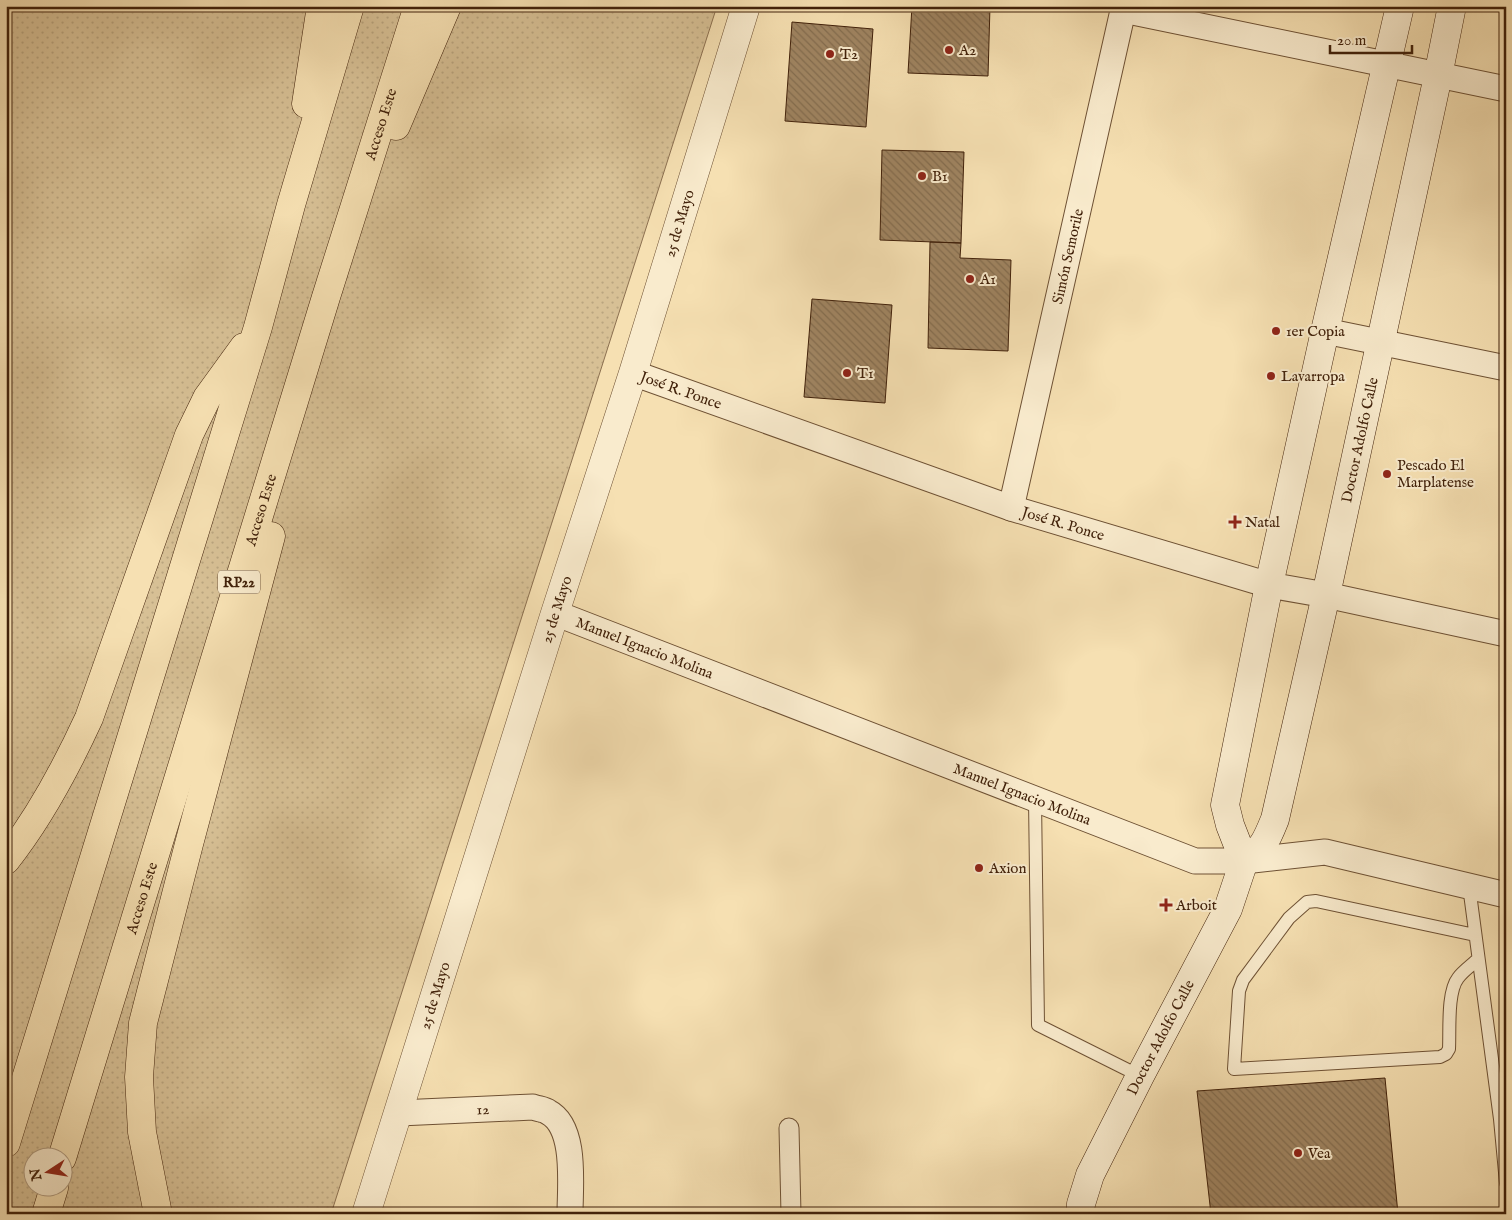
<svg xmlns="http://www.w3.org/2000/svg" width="1512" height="1220" font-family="'IM FELL English',serif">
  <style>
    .park { fill: url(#park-dots); stroke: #8c7050; fill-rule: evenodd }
    .building { fill: url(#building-back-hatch); stroke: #41210a }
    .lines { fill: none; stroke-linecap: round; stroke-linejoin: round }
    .service-casing { stroke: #6e5134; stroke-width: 14 }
    .pedestrian-casing { stroke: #6e5134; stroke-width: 21 }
    .minor-casing { stroke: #6e5134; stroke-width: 27 }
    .tertiary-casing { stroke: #6e5134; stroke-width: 29 }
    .secondary-casing { stroke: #41210a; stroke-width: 29 }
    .motorway-casing { stroke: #41210a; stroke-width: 29 }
    .service { stroke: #f9ebcd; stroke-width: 12 }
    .pedestrian { stroke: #f9ebcd; stroke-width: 19 }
    .minor { stroke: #f9ebcd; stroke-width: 25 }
    .tertiary { stroke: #f9ebcd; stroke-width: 28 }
    .secondary { stroke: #f9ebcd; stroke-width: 28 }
    .motorway { stroke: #f6e0b2; stroke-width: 28 }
    .poi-dot { fill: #8f2418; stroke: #f9ebcd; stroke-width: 2 }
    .labels { text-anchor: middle; stroke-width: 4; stroke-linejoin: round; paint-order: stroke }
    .shield { fill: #f9ebcd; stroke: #785e44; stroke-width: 1 }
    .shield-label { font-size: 14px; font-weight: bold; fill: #41210a }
    .poi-label { font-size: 15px; fill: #41210a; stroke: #f9ebcd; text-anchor: start }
    .street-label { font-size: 15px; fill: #41210a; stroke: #f9ebcd }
  </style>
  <defs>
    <pattern id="park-dots" width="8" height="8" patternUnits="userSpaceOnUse" patternTransform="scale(1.25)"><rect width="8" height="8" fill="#d7c095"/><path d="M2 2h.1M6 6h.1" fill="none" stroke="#baa57f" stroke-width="1.8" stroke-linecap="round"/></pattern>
    <pattern id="building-back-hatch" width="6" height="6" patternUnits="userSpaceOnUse" patternTransform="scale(1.25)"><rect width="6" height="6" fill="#9f8461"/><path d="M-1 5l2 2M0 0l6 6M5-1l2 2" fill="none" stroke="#836c4e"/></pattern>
  </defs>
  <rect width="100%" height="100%" fill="#f6e0b2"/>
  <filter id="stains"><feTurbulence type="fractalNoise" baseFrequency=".004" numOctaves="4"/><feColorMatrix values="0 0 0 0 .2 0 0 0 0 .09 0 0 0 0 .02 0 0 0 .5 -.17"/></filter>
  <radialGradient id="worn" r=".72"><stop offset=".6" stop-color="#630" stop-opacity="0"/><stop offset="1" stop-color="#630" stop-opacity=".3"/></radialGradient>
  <path class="park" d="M6 6H717L331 1214H6ZM32 1158H62V1188H32Z"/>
  <path class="building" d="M912 6H990L988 76 908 73Z
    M792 22 873 29 866 127 785 121Z
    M882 150 964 152 961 243 880 240Z
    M930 242 961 243 960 258 1011 260 1008 351 928 348Z
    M812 299 892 305 885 403 804 397Z
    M1385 1078 1398 1214H1211L1197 1091Z"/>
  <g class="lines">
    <defs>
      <path id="service" d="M1035 799 1038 1025 1140 1076
        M1469 886 1500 1119 1506 1183
        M1475 935 1316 901 1307 902 1289 918 1243 980 1239 991 1234 1069 1440 1057 1446 1054 1449 1049C1450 1030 1447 992 1458 978 1463 971 1472 965 1478 959"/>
      <path id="pedestrian" d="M789 1128 791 1214"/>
      <g id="minor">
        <path d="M1123 10 1506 89"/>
        <path d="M1325 331 1506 368"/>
        <path id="s1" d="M633 373 1011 508 1269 585 1326 595 1506 634"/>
        <path id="s2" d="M1011 508 1124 6"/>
        <path id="s3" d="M555 613 1195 861H1244L1325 852 1506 895"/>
        <path id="s4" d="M399 1113 533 1107C538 1109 544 1109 548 1112 577 1127 570 1186 570 1214"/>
      </g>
      <g id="tertiary">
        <path id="s5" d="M366 1214 555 613 633 373 746 6"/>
      </g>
      <g id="secondary">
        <path id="s6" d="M1244 861C1263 850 1267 839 1275 819L1326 595 1438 76 1452 6"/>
        <path id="s7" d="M1080 1214 1081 1204 1090 1175 1140 1076 1228 909 1244 861 1230 825 1225 805 1269 585 1325 331 1400 6"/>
      </g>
      <g id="motorway">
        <path d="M306 104 321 6"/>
        <path d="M396 126 447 6"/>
        <path d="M6 860C40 817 66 768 89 718L189 435 207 398 244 347"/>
        <path d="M6 1143 258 327 291 205 350 6"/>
        <path id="s8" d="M62 1158 326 297 418 6"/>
        <path d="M46 1214 54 1188"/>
        <path d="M158 1214 142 1132 139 1077 143 1023 189 844 271 536"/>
      </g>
    </defs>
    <use href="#service" class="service-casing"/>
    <use href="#pedestrian" class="pedestrian-casing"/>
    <use href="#minor" class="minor-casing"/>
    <use href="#tertiary" class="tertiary-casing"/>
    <use href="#secondary" class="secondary-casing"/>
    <use href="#motorway" class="motorway-casing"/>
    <use href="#service" class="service"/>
    <use href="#pedestrian" class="pedestrian"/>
    <use href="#minor" class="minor"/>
    <use href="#tertiary" class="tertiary"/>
    <use href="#secondary" class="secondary"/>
    <use href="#motorway" class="motorway"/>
  </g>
  <g class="poi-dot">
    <circle cx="949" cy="50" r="5"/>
    <circle cx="830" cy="54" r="5"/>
    <circle cx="922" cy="176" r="5"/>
    <circle cx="970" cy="279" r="5"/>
    <circle cx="1276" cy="331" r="5"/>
    <circle cx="847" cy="373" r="5"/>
    <circle cx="1271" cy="376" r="5"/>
    <circle cx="1387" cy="474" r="5"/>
    <path d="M1232.5 514.5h5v5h5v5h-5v5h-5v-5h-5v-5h5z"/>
    <circle cx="979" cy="868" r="5"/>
    <path d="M1163.5 897.5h5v5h5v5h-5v5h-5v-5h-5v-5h5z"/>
    <circle cx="1298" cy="1153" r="5"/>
  </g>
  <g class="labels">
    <rect class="shield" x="218" y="570.5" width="42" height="23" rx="4"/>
    <g class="shield-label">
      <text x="239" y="587">RP22</text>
    </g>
    <g class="poi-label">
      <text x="959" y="55">A2</text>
      <text x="840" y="59">T2</text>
      <text x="932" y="181">B1</text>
      <text x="980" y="284">A1</text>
      <text x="1286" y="336">1er Copia</text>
      <text x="857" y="378">T1</text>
      <text x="1281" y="381">Lavarropa</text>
      <text x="1397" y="470">Pescado El<tspan x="1397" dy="17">Marplatense</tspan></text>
      <text x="1245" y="527">Natal</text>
      <text x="989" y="873">Axion</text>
      <text x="1176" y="910">Arboit</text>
      <text x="1308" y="1158">Vea</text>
    </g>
    <g class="street-label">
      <text dy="5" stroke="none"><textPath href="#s8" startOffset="1082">Acceso Este</textPath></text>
      <text dy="5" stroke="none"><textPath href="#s5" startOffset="1039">25 de Mayo</textPath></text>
      <text dy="5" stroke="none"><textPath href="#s2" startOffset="258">Simón Semorile</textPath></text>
      <text dy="5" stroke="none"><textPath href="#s1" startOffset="51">José R. Ponce</textPath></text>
      <text dy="5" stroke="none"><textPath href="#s6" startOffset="442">Doctor Adolfo Calle</textPath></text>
      <text dy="5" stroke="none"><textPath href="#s8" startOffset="678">Acceso Este</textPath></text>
      <text dy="5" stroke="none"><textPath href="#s1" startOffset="456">José R. Ponce</textPath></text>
      <text dy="5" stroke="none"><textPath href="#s5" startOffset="634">25 de Mayo</textPath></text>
      <text dy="5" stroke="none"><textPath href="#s3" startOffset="96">Manuel Ignacio Molina</textPath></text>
      <text dy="5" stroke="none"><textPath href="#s3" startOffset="501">Manuel Ignacio Molina</textPath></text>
      <text dy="5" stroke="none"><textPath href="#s8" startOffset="272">Acceso Este</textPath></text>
      <text dy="5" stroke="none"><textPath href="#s5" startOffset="229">25 de Mayo</textPath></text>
      <text dy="5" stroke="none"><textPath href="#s7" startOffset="195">Doctor Adolfo Calle</textPath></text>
      <text dy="5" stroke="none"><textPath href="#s4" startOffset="84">12</textPath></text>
    </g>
  </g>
  <rect width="1512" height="1220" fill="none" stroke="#f6e0b2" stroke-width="25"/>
  <rect x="8" y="8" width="1497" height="1205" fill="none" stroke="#41210a" stroke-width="2.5"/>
  <rect x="12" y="12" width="1487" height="1195" fill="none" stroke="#41210a"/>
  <g transform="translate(48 1172) rotate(258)"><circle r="24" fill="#f9ebcd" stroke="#af9a7f"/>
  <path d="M0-4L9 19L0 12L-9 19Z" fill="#8f2418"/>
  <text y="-8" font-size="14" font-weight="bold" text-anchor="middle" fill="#41210a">N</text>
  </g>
  <path d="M1330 45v8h82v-8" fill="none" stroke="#41210a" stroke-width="2.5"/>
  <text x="1337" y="45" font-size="15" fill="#41210a" stroke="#f9ebcd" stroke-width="4" paint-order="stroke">20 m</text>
  <rect width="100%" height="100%" filter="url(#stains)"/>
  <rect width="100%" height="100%" fill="url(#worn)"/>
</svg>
